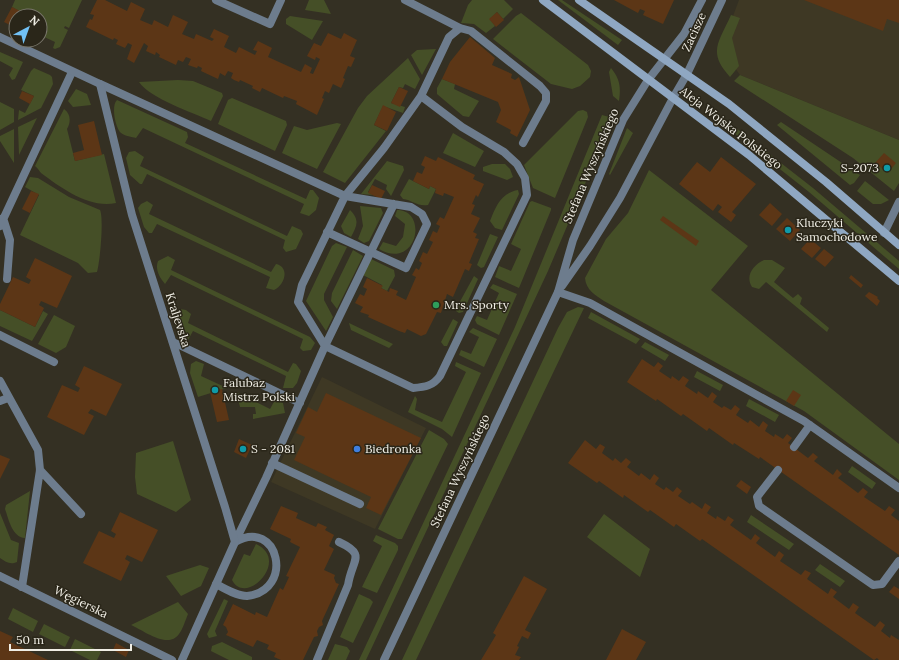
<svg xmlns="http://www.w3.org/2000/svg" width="899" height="660" font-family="Lora,serif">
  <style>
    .built { fill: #3e3824 }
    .green { fill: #454f27 }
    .building { fill: #5c3616 }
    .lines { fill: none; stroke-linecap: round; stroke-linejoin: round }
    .service { stroke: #6d7c8d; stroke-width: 8 }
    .minor { stroke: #6d7c8d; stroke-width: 8 }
    .tertiary { stroke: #6d7c8d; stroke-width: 8 }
    .secondary { stroke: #8fa7c2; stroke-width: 8 }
    .culture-dot { fill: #0f9aa8; stroke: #2a2619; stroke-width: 1.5 }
    .leisure-dot { fill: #2e9e5b; stroke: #2a2619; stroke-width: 1.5 }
    .shop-dot { fill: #3f7fe0; stroke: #2a2619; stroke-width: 1.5 }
    .labels { text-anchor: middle; stroke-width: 3; stroke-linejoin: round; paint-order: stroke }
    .street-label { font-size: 12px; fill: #f0eee5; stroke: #2a2619 }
    .poi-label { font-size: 12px; fill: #f0eee5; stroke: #2a2619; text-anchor: start }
  </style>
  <rect width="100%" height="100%" fill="#343023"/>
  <path class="built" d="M739 0H899V140L740 75 721 48Z
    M322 377 426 428 375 529 271 482Z"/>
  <path class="green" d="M15 0H82L69 28 65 26 64 28 68 30 60 47 55 49 53 48 55 42 40 35V16H25L20 14 17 16 19 11 12 7Z
    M309 0H324L331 14 305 10Z
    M472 0H504L513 9 503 19 497 12 490 19 495 26 486 33 474 24 461 23 468 5Z
    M558 0H562L622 40 618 45Z
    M521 13 588 65 591 71 590 77 580 86 572 89 551 84 493 39 516 16Z
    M731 15 740 18 732 38 739 66 730 77C707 52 719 42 731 15Z
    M290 16 323 21 312 40 286 24V19Z
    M436 49 422 75 411 55 417 50Z
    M0 52 23 62 15 79 12 80 9 75 13 68 0 61Z
    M408 58 420 79 415 89 405 84 403 88 399 87 391 103 405 107 403 113 383 106 374 125 386 131 345 183 323 172 358 108 367 96Z
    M34 68 50 75 52 77 53 84 41 108 18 120 19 110 25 113 34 96 21 90 31 71Z
    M611 68C620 79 621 87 619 101L613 96 609 72Z
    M740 75 899 140V183L894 191 853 158 734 81Z
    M442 79 455 84 454 89 479 101 469 117 463 116 437 94V88Z
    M178 80 193 81 222 93 223 96 211 121C192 112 151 99 139 82Z
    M76 89 87 94 91 105 73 107 68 101Z
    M232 98 286 121 287 125 275 151 218 124 228 100Z
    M117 100 187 132 188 137 185 143 306 199 310 190H313L319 198 316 210 309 216 300 213 304 204 143 128 136 138C132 137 125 136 121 133 115 128 111 105 117 100Z
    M0 102 14 109V122L0 130Z
    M64 109C71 114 71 122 67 129L75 161 104 154 116 203C90 209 61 188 41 173 39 171 38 168 35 166Z
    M583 110 587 112 588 117 555 198 533 188 524 165 578 111Z
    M602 115 613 118 548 271 366 660H359L515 327Z
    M722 117 813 188 899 261V269L809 192 719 121Z
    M37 118 19 155 18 127Z
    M781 122 860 175 854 183 850 185 777 125Z
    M337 123 341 124 317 169 282 153 294 126 307 130Z
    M627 128 633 133 610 175 609 174Z
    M14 129V163L0 141V136Z
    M453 133 484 151 475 167 443 153Z
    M135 151 144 157 140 166 287 236 292 226 301 230 303 234 296 249 286 252 283 248 285 240 147 174 142 184H140L130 175 126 158 129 152Z
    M387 161 403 166 404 170 391 196 386 189 387 185 375 179 368 192 373 195 361 194Z
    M492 164H505L510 169 513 177 507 180 483 171V167Z
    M649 170 748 246 711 290 899 444V480L804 411 604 301C595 295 586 290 585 278L606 239 628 213Z
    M30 177 38 178 69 197 100 210C104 218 100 262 97 272L88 273 78 263 20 235 39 195 25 187Z
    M409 179 429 189 430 186 436 189 428 205C418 207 412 200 403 199L400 195Z
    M865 181 889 200 881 204H873L857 191Z
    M518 190 519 194 502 230 495 228 490 221C496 206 501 193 518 190Z
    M147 201 153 205 149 214 271 272 276 264C290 267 285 285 274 290L266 288 270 277 157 224 152 233H149L144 227 138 208 141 204Z
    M532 201 551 208V210L519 288 495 277 499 266 511 271 521 249 511 244 530 202Z
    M360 206 381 208 383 213 369 241 364 243 358 239 363 226Z
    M350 210C360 220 357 226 351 237L344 233 341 226Z
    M397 210C429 210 417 271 379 249L383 242 396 246 403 237 405 224 395 216Z
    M490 234 498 237 484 267 481 268 477 265Z
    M336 243 347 247 324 294V300L333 317 326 331 306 301 332 246Z
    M353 250 363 256 337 309 331 301 332 293Z
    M168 256 175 260 171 270 310 337 315 343 311 350 303 351 300 348 303 339 171 275 165 284C159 277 155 269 158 261Z
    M371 259 394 270 395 276 387 291 381 288 382 285 363 275Z
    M764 260H772L785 268 774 282 793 298 798 294 802 298 800 304 829 328 827 332 766 282 759 289 752 287C745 276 753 265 764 260Z
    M474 276 478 279 463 312 459 313 456 311 457 307Z
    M493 284 517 294 499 335 477 324 475 320 477 316 487 320 499 293 490 288Z
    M578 307 584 308 416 660H402L558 328 567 312Z
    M180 309 186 310 191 314 188 323 288 372 293 363 296 364 301 371 297 383 293 388H283L286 376 193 331 188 340H186C179 335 171 321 173 313Z
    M0 310 35 327 43 311 48 314 32 341 0 326Z
    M591 312 640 339 636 344 588 318Z
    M54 315 75 326 66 347 56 353 38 344Z
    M453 319 458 322 447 346H444L441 342Z
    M349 323 393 344 389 348 351 330Z
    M473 328 497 339 484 367 459 355 461 350 471 354 479 337 469 332Z
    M645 342 669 355 665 361 641 347Z
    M196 361 204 364 201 376 227 388 198 397 190 373 191 364Z
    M456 362 481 373 452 437 442 429 408 412 415 396 417 399 415 410 442 422 466 372 455 366Z
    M697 371 723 385 720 391 694 377Z
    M236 392 270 409 275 400 283 403 285 413 253 419V414H256L255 407H240Z
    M749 399 779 415 775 422 746 406Z
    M429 430 444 439 448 444 402 539H398L378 529Z
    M173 441 191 500 176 512 137 494 135 477 136 453Z
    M852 466 876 483 872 489 848 472Z
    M30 491 25 538C12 537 9 520 5 509L6 505Z
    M0 513 11 540 19 543 17 562C10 565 6 562 0 558Z
    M604 514 650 549 640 577 587 537Z
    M751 515 794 544 789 550 747 522Z
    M376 535 395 543 398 546V550L377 593 362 587 382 546 373 541Z
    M256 544C291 560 246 607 232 580L244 554 250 556Z
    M820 564 845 581 840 587 815 570Z
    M200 565 209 568 201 586 181 596 166 576Z
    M359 594 370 599 373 602 353 643 340 637Z
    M224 599 228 601 215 631 217 636 209 638 207 634Z
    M178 602 188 614C185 621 183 629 179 634 168 650 143 630 131 625Z
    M13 608 38 621 33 632 8 619Z
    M44 624 70 637 65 647 39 634Z
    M75 639 101 652 97 660H90L70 650Z
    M222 642 252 657V660H229L211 651 212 646Z
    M335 644 347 647 350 651 346 660H328Z"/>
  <path class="building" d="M97 0H105L127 11 131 2 145 9 140 20 152 25 154 20 168 27 173 15 188 22 182 34 194 39 196 34 212 41 214 39 210 37 214 29 229 36 224 47 236 53 239 47 255 55 257 51 253 50 258 41 272 48 268 57 301 72 305 64 312 68 310 73 313 74 320 59 316 57 315 60 307 56 314 43 321 46 328 33 341 39 344 33 357 40 350 56 355 58 351 67 348 66 343 78 345 79 341 88 333 84 329 93 325 91 322 98 324 99 317 115 296 104 297 101 284 96 283 98 262 88 260 92 252 88 253 86 240 80 239 82 234 80 231 78 233 73 228 71 225 76 220 73 218 79 201 71 202 68 198 66 197 68 188 65 191 59 186 57 183 62 178 60 176 65 159 57 160 55 156 52 155 55 146 51 148 46 144 43 134 63 127 59 132 45 128 43 125 48 116 44 118 40 114 38 113 40 86 27 90 19 92 20 94 15 90 14Z
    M614 0H674L663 24 643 15 645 11 640 9 638 13Z
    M804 0H899V23L887 19 883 31Z
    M12 7 20 11 12 26 4 22Z
    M497 12 504 20 496 27 489 19Z
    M470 37 495 58 492 65 512 74 511 78 515 80 519 77 530 110 517 137 510 133 511 130 496 122 501 110 498 102 442 79 450 62Z
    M399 87 408 91 400 107 391 103Z
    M22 91 34 96 30 104 19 98Z
    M383 105 396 112 387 131 374 125Z
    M94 121 102 155 75 161 73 153 84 150 78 125Z
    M884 153 896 163 888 173 875 163Z
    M425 156 436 161 438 157 475 175 473 179 484 184 478 197 476 195 472 204 475 205 471 214 480 218 473 232 477 234 475 238 479 239 469 263 472 264 469 271 465 269 453 297 447 294 441 313 437 312 426 334 421 336 407 329 405 333 399 331 368 317 369 315 360 312 363 307 355 303 360 294 364 296 367 289 363 287 367 278 383 286 381 288 389 292 390 288 398 291 396 295 406 300 416 277 412 275 416 268 419 270 422 263 419 261 423 252 427 254 433 242 429 240 433 231 437 233 440 226 436 224 440 217 444 219 454 197 444 193 443 196 435 193 436 189 430 186 429 189 413 181 417 172 422 174 425 167 421 165Z
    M721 157 756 184 732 212 736 215 731 222 718 212 722 207 718 204 713 211 679 184 697 162 710 172Z
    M372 185 385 191 381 199 368 193Z
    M31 191 39 194 30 213 22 209Z
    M770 203 782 214 772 226 759 215Z
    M663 216 699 241 696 246 660 220Z
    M787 218 800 230 790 241 776 229Z
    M810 239 821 248 812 258 801 249Z
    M824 249 834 257 825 267 815 259Z
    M35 258 72 276 57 308 41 301 39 305 44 308 35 327 0 310V304L13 277 29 284 31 280 26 277Z
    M851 275 863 285 861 288 849 278Z
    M869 292 878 297 877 298 880 301 877 306 865 296Z
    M642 359 654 367 658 362 663 366 659 371 671 379 672 376 679 381 683 376 689 380 685 386 697 394 698 391 708 398 712 392 717 396 713 402 722 408 724 406 731 410 735 405 740 409 736 415 748 423 750 420 759 427 763 421 768 425 765 431 774 437 775 434 783 439 787 434 792 438 788 443 808 458 813 453 818 457 814 461 833 475 837 469 842 474 838 478 858 493 863 488 868 492 864 497 885 511 889 506 895 510 891 515 899 521V555L760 457 759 459 734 443 733 445 709 428 707 431 683 414 681 416 657 399 656 401 627 382Z
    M84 366 122 384 106 416 91 409 88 413 94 416 84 435 47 417 62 385 78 392 80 388 75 385Z
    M222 389 229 420 217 422 210 392Z
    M793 390 801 395 794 406 786 401Z
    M326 393 421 438 381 515 366 508 371 497 294 460 305 437 296 433 308 407 317 412Z
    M239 439 252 445 246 458 234 452Z
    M585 440 596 449 600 444 605 447 602 453 613 461 615 458 621 463 626 458 631 462 627 467 639 476 641 473 650 480 654 474 659 478 655 484 664 490 666 487 673 492 677 487 682 491 678 496 690 504 692 502 702 509 705 503 711 507 707 513 716 519 717 516 725 521 728 516 734 520 730 525 751 540 755 534 760 538 756 543 775 557 779 551 784 555 780 561 801 575 805 570 811 573 807 579 828 594 831 588 837 592 833 597 849 609 853 603 859 607 855 613 875 627 880 621 885 625 881 631 890 638 891 635 899 640V660H879L877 658 874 660 702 539 700 541 676 524 674 527 650 510 648 512 624 495 623 498 599 481 597 483 568 463Z
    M0 455 10 459 0 479Z
    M741 480 751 487 747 494 736 486Z
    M281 506 298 513 296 518 316 527 318 523 327 527 325 530 334 535 329 546 334 549 324 570 335 575 334 578 336 583 339 584 322 621 323 625 319 627 317 631 318 636 314 637 303 660H281L274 657 276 653 267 649 269 645 257 640 253 647 226 635 228 632 226 627 223 625 233 604 255 615 256 612 267 617 280 588 283 590 289 577 286 576 300 547 290 542 291 539 270 529Z
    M120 512 158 530 142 562 127 555 125 559 130 562 121 581 83 563 99 531 114 538 116 534 111 531Z
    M524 576 547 589 525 630 531 633 528 639 522 636 517 646 519 647 515 655 521 657 519 660H481L496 635 493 633Z
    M894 586 899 589V599L889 592Z
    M622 629 646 642 636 660H606Z
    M0 631 13 637 10 642 48 660H0Z
    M116 643 129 650 126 657 113 650Z"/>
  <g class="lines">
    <path class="service" d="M216 0 270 24 281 0
      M405 0 460 28 471 31 540 86 546 93V101L523 143
      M100 84 345 196 411 207 422 214 427 224 406 268 327 232
      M394 204 325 346 413 388C425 387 433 386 440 376L527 195 525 178 517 164 504 152 462 127 421 96
      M3 218 10 240 7 279
      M0 226 72 72
      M884 233 899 202
      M558 292 590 303 804 421 899 488
      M0 335 54 362
      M173 342 300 403
      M0 381 38 450 40 470 22 587
      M0 401 8 398
      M794 447 810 425
      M272 463 360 504
      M40 470 81 514
      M778 470 757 497 759 506 873 585 882 584 899 561
      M235 542 266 478 325 346 298 302 302 285 345 196 384 148 421 96 449 37 460 28
      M216 584C225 589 237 596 247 596 295 591 279 517 235 542"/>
    <path class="minor" d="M0 37 100 84 132 215 225 507 235 542 182 660
      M0 576 172 660
      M317 660 348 585C352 559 367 555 339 542"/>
    <path class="tertiary" d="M562 286 590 246 620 198 673 98 687 74 722 0
      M384 660 558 292 573 240 623 120 648 80 684 34 702 0"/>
    <path class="secondary" d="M543 0 749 155 899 281
      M579 0 729 104 826 182 899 245"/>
  </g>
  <g class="culture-dot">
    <circle cx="887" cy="168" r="4"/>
    <circle cx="788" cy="230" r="4"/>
    <circle cx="215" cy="390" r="4"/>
    <circle cx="243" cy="449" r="4"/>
  </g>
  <circle class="leisure-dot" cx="436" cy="305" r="4"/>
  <circle class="shop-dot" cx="357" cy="449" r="4"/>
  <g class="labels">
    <g class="street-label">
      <text transform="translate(694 32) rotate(-65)" y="4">Zacisze</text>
      <text transform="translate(731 128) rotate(38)" y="4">Aleja Wojska Polskiego</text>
      <text transform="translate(591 166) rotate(-67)" y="4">Stefana Wyszyńskiego</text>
      <text transform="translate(178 320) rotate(72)" y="4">Kraljevska</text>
      <text transform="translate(460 471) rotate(-65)" y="4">Stefana Wyszyńskiego</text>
      <text transform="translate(81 602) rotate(26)" y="4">Węgierska</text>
    </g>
    <g class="poi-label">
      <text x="879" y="172" text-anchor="end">S-2073</text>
      <text x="796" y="227">Kluczyki<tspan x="796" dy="14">Samochodowe</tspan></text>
      <text x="444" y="309">Mrs. Sporty</text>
      <text x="223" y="387">Falubaz<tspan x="223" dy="14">Mistrz Polski</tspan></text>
      <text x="251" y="453">S - 2081</text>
      <text x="365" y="453">Biedronka</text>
    </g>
  </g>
  <g transform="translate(28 28) rotate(41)"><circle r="19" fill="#2a2619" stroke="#79766b"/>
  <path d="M0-3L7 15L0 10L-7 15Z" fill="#71c1f5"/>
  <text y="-6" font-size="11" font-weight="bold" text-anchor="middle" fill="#f0eee5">N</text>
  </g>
  <path d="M10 644v6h121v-6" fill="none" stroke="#f0eee5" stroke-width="2"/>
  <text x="16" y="644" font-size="12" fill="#f0eee5" stroke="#2a2619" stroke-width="3" paint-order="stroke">50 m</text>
</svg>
